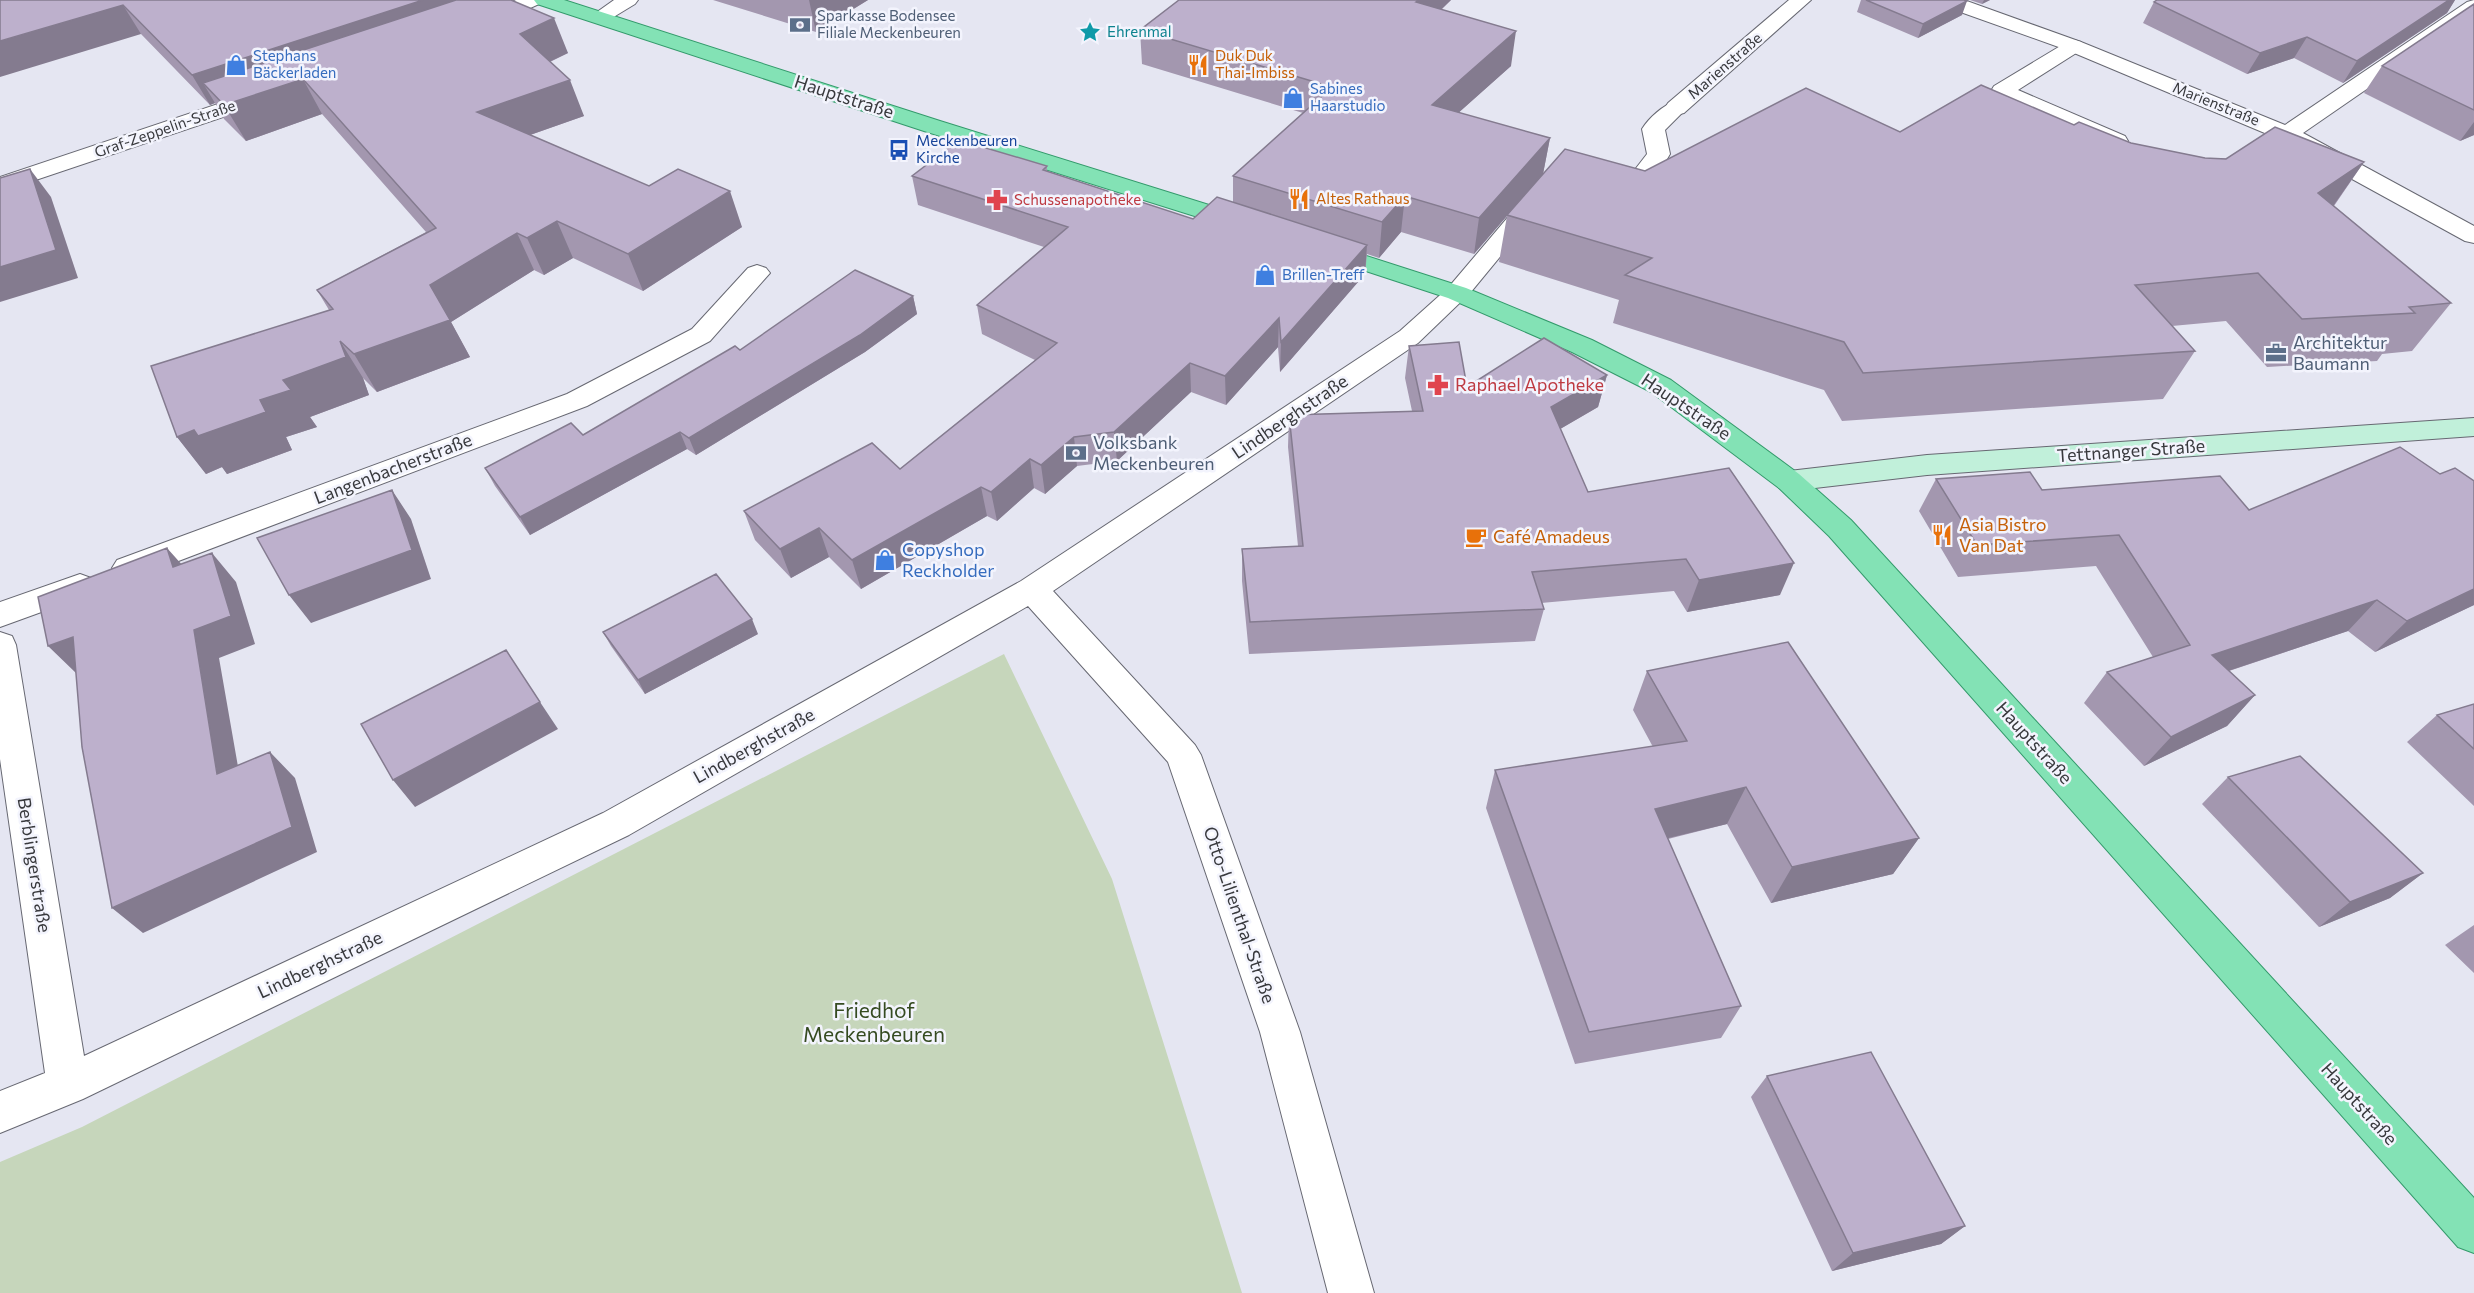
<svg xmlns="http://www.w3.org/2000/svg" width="2474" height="1293" font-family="Commissioner,sans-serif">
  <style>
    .green { fill: #c6d6bb }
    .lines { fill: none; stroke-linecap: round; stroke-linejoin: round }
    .service-casing { stroke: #676872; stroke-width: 2 }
    .minor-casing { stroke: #676872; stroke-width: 2 }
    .secondary-casing { stroke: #676872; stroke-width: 2 }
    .primary-casing { stroke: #339a6b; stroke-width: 2 }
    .service { fill: #fff; fill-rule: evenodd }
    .minor { fill: #fff; fill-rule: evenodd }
    .secondary { fill: #c1f0da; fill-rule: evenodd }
    .primary { fill: #83e2b5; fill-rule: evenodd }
    .wall { fill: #a397af }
    .shaded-wall { fill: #847b8f }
    .building { fill: #bdb0cc; stroke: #847b8f; stroke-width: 1.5 }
    .labels { text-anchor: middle; stroke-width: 5; stroke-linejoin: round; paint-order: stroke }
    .far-service-label { font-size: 15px; fill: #4e5e75; stroke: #f3f4fd; text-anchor: start }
    .far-culture-label { font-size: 15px; fill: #0d838f; stroke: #f3f4fd; text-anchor: start }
    .far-shop-label { font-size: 15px; fill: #366cbe; stroke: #f3f4fd; text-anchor: start }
    .far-food-label { font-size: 15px; fill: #c56008; stroke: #f3f4fd; text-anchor: start }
    .far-street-label { font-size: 15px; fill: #38393d; stroke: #f3f4fd }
    .far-transit-label { font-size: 15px; fill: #164399; stroke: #f3f4fd; text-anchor: start }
    .far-health-label { font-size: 15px; fill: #be3a42; stroke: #f3f4fd; text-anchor: start }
    .street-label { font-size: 18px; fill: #38393d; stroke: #f3f4fd }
    .service-label { font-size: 18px; fill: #4e5e75; stroke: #f3f4fd; text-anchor: start }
    .health-label { font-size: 18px; fill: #be3a42; stroke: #f3f4fd; text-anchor: start }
    .food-label { font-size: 18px; fill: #c56008; stroke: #f3f4fd; text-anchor: start }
    .shop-label { font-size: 18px; fill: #366cbe; stroke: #f3f4fd; text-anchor: start }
    .near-park-label { font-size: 21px; fill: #354b21; stroke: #f3f4fd }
  </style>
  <rect width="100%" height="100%" fill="#e5e6f2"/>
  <path class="green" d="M1004 654 1112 879 1242 1293H0V1162L82 1127Z"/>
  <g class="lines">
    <defs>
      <path id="service" d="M2074 40 2081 42 2084 46 2081 50 2018 90 2125 136 2128 141 2125 146 2117 148 2109 146 1994 96 1991 91 1994 86 2067 42Z
        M1676 101 1684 103 1687 108 1665 130 1670 154 1667 159 1636 199 1628 201 1606 195 1602 190 1606 185 1614 183 1623 185 1647 154 1642 129C1649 118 1663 105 1676 101Z
        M1533 195 1541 197 1545 202 1541 207 1466 298 1457 301 1448 298 1444 293 1448 288 1525 197Z"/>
      <path id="minor" d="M516 0H542L539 4 489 27H475L472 23 475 19Z
        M614 0H638L635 4 607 21H593L590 17Z
        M1789 0H1811L1684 113 1676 115 1668 113 1665 108 1668 103Z
        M1935 0H1964L2081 42 2285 125 2467 2 2474 0V15L2303 133 2474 226V243L2465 241 2279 139 2067 50 1938 4Z
        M263 89 271 91 274 96 271 101 0 192V177Z
        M757 265 766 268 770 273 710 341 587 406 139 576 128 579 117 576 112 568 117 560 567 394 692 329 748 268Z
        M1457 285 1466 288 1470 293 1418 343 1053 591 1195 745 1201 755 1300 1032 1374 1293H1328L1260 1032 1168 762 1028 606 629 835 83 1099 0 1133V1091L45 1073 0 759V632L12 636 16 645 84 1056 603 813 1021 581 1400 331 1448 288Z
        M80 574 91 578 96 586 91 594 0 627V602Z"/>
      <path id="secondary" d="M2474 418V436L1927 475 1789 491 1779 488 1774 481 1779 474 1789 471 1927 455Z"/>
      <path id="primary" d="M534 0H564L940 121 1254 219 1257 224 1254 229 1245 231 1236 229 924 131 537 4Z
        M1323 242 1466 288 1592 340 1671 380 1799 474 1851 520 2474 1198V1253L2458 1247 1829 536 1779 488 1651 392 1572 352 1448 298 1314 254 1311 249 1314 244Z"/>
    </defs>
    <use href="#service" class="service-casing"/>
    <use href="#minor" class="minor-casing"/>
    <use href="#secondary" class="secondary-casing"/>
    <use href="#primary" class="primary-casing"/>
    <use href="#service" class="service"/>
    <use href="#minor" class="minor"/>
    <use href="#secondary" class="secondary"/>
    <use href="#primary" class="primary"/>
  </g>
  <path class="wall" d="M0 0H511L568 53 550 62 584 116 530 135 742 227 643 291 573 258 544 275 534 270 451 322 470 357 377 392 363 378 369 395 310 417 317 427 286 437 292 450 227 474 222 467 206 474 177 437 329 310 317 290 426 232 322 114 246 141 224 119 215 103 210 105 141 34Z
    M713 0H868L816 32Z
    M1179 0H1451L1441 10 1511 66 1458 113 1550 138 1543 174 1645 171 1900 132 2074 125 2131 143 2205 158 2364 162 2334 206 2451 303 2412 351 2382 354 2377 361 2267 367 2226 321 2172 326 2195 351 2163 399 1842 421 1824 390 1613 323 1619 300 1499 262 1507 216 1474 254 1401 232 1379 258 1367 254 1365 274 1280 372 1278 347 1226 405 1191 392 1117 461 1077 466 1045 494 1034 488 997 521 987 516 861 589 829 557 791 578 755 540 744 511 900 469 1035 360 982 334 977 305 1044 247 918 205 912 176 1047 166V171L1193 219 1233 202V176L1303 113 1142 64 1140 30Z
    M1861 0H1964L1962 15 1918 38 1857 12Z
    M1970 0H1990L1982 4Z
    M2157 0H2455L2447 13 2343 83 2294 58 2247 74 2143 23 2154 2Z
    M2474 4V135L2460 141 2364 93 2382 66Z
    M913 296 917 314 865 352 696 455 687 449 530 535 495 486 485 468 583 435 740 350Z
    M1409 346 1467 387 1607 375 1598 407 1560 429 1588 492 1780 595 1687 612 1674 591 1541 603 1544 609 1535 641 1249 654 1242 581V549L1298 546 1288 447 1289 415 1412 411 1405 378Z
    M2440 474 2474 481V605L2375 652 2348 631 2229 671 2255 695 2227 726 2144 766 2084 703 2107 672 2153 657 2096 566 1958 577 1919 511 1936 479 2249 510Z
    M603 632 758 634 645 694 611 646Z
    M1647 671 1919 838 1893 874 1771 903 1727 824 1668 839 1741 1006 1721 1038 1575 1064 1486 808 1495 770 1653 747 1633 710Z
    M2474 704V806L2407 742 2437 715Z
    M2228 777 2423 873 2390 898 2319 927 2202 804Z
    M2474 925V973L2445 945Z
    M1767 1076 1965 1226 1941 1244 1832 1271 1751 1097Z"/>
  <path class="shaded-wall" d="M423 0H474L203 83 215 103 210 105 192 75Z
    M809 0H868L816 32Z
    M1419 0H1451L1413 36 1416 2Z
    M1984 0H1990L1982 4Z
    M2449 0H2455L2447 13 2343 83 2357 61Z
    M1967 1 1962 15 1918 38 1923 24Z
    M123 5 141 34 0 77V41Z
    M554 18 568 53 534 69 520 34Z
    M1516 31 1511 66 1428 140 1432 105Z
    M2307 37 2294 58 2247 74 2260 53Z
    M303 79 322 114 246 141 224 105Z
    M570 80 584 116 493 148 477 112Z
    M2474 122V135L2460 141Z
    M1550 138 1543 174 1474 254 1479 218Z
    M2364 162 2331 209 2318 193Z
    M30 169 51 197 78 278 0 302V267Z
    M730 191 742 227 643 291 628 254Z
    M1405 196 1401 232 1379 258 1382 222Z
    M557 221 573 258 544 275 527 238Z
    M517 233 534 270 451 322 470 357 377 392 354 354 430 285Z
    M1367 245 1365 274 1280 372 1281 342Z
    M913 296 917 314 865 352 696 455 689 438Z
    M1279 318 1278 347 1226 405 1225 376Z
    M340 341 363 378 369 395 310 417 317 427 286 437 292 450 227 474 222 467 206 474 177 437 260 400 283 380Z
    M1190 363 1191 392 1117 461 1114 432Z
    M1607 375 1598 407 1543 439 1551 407Z
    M680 432 687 449 530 535 520 517Z
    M1074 437 1077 466 1045 494 1041 465Z
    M1030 459 1034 488 997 521 991 492Z
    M981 487 987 516 861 589 852 560Z
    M392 490 411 519 431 579 311 623 289 595Z
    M819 528 829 557 791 578 780 549Z
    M167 548 192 576 173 567Z
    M212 553 236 582 255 644 219 658 244 801 217 774 194 630Z
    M1794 563 1780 595 1687 612 1699 580Z
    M2474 589V605L2375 652 2407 621Z
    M2377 600 2348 631 2186 685 2212 655Z
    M752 619 758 634 645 694 638 680Z
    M73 637 77 674 48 646Z
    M2255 695 2227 726 2144 766 2171 737Z
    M540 702 558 729 415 807 393 780Z
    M270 752 295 778 317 852 143 933 112 908Z
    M1746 787 1727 824 1639 845 1655 809Z
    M1919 838 1893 874 1771 903 1792 867Z
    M2423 873 2390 898 2319 927 2350 902Z
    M1965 1226 1941 1244 1832 1271 1853 1253Z"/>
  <path class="building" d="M0 0H423L192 75 123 5 0 41Z
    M456 0H511L554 18 520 34 570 80 477 112 649 186 678 169 730 191 628 254 557 221 527 238 517 233 430 285 450 320 354 354 340 341 346 357 283 380 291 390 260 400 266 412 198 436 194 430 177 437 151 366 333 309 317 290 436 228 303 79 224 105 203 83Z
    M1179 0H1419L1416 2 1516 31 1432 105 1550 138 1479 218 1405 196 1382 222 1233 176 1332 87 1140 30Z
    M1866 0H1964L1967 1 1923 24Z
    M2157 0H2449L2357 61 2307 37 2260 53 2154 2Z
    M2474 4V110L2382 66Z
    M1981 85 2074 125 2079 122 2131 143 2205 158 2226 159 2275 127 2364 162 2318 193 2451 303 2409 307 2415 313 2302 319 2258 273 2135 285 2195 351 1863 373 1844 342 1625 275 1652 258 1507 215 1565 149 1645 171 1806 88 1900 132Z
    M959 140 1047 166 1043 170 1193 219 1217 197 1367 245 1281 342 1279 318 1225 376 1190 363 1114 432 1074 437 1041 465 1030 459 991 492 981 487 852 560 819 528 780 549 744 511 872 443 900 469 1057 343 977 305 1068 227 912 176Z
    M30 169 56 250 0 267V178Z
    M855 270 913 296 860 335 689 438 680 432 520 517 485 468 571 423 583 435 735 346 740 350Z
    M1544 338 1607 375 1551 407 1588 492 1729 468 1794 563 1699 580 1686 559 1532 572 1544 609 1250 622 1242 549 1303 546 1289 415 1423 411 1409 346 1459 342 1467 387Z
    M2400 447 2440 474 2455 468 2474 481V589L2407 621 2377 600 2212 655 2255 695 2171 737 2107 672 2190 645 2119 535 1977 545 1936 479 2030 472 2042 490 2220 476 2249 510Z
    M392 490 412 550 289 595 257 538Z
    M167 548 173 567 212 553 231 616 194 630 217 774 270 752 292 827 112 908 82 747 73 637 48 646 38 597Z
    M716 574 752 619 638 680 603 632Z
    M1788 642 1919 838 1792 867 1746 787 1655 809 1741 1006 1589 1032 1495 770 1687 741 1647 671Z
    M506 650 540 702 393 780 361 724Z
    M2474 704V749L2437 715Z
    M2300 756 2423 873 2350 902 2228 777Z
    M1871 1052 1965 1226 1853 1253 1767 1076Z"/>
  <defs>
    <symbol id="bank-bare" viewBox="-9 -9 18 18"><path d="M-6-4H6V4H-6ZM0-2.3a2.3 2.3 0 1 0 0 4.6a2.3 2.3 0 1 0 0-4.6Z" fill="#5c6f8a" stroke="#f3f4fd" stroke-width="2.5" paint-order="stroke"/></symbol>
    <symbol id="sight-bare" viewBox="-9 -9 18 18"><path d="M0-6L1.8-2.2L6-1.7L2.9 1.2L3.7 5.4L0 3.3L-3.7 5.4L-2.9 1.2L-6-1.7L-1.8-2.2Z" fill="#0f9aa8" stroke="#f3f4fd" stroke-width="2.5" paint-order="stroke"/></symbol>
    <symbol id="shop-bare" viewBox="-9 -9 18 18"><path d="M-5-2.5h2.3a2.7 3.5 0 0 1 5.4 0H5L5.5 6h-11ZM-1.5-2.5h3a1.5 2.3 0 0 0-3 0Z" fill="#3f7fe0" stroke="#f3f4fd" stroke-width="2.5" paint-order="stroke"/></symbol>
    <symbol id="restaurant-bare" viewBox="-9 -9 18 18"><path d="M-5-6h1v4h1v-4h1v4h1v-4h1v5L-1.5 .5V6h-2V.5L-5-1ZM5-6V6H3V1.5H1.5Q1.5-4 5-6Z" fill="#e8710a" stroke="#f3f4fd" stroke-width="2.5" paint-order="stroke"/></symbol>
    <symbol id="bus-bare" viewBox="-9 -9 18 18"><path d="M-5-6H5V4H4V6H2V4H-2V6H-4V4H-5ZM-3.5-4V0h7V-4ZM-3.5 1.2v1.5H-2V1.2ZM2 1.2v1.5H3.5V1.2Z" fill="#1a4fb4" stroke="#f3f4fd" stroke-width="2.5" paint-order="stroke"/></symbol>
    <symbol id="pharmacy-bare" viewBox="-9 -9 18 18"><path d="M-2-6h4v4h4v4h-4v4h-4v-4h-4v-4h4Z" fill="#e0444e" stroke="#f3f4fd" stroke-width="2.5" paint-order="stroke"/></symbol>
    <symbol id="office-bare" viewBox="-9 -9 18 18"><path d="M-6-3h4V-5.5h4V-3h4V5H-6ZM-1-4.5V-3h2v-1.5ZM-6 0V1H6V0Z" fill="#5c6f8a" stroke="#f3f4fd" stroke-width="2.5" paint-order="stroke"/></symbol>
    <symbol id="cafe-bare" viewBox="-9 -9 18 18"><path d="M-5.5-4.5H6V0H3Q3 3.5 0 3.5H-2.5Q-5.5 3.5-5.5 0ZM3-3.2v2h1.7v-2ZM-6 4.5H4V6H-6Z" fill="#e8710a" stroke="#f3f4fd" stroke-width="2.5" paint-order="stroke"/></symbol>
  </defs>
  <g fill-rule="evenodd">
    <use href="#bank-bare" x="785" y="10" width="30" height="30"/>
    <use href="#sight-bare" x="1075" y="17" width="30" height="30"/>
    <use href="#shop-bare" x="221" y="50" width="30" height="30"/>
    <use href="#restaurant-bare" x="1183" y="50" width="30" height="30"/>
    <use href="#shop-bare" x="1278" y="83" width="30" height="30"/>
    <use href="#bus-bare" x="884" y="135" width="30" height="30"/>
    <use href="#restaurant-bare" x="1284" y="184" width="30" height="30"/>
    <use href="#pharmacy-bare" x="982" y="185" width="30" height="30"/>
    <use href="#shop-bare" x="1250" y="260" width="30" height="30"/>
    <use href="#office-bare" x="2261" y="338" width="30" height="30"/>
    <use href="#pharmacy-bare" x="1423" y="370" width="30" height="30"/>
    <use href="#bank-bare" x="1061" y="438" width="30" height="30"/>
    <use href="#restaurant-bare" x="1927" y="520" width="30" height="30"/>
    <use href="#cafe-bare" x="1461" y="522" width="30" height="30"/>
    <use href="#shop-bare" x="870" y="545" width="30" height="30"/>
  </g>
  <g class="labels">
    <g class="far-service-label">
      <text x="817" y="21">Sparkasse Bodensee<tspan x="817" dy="17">Filiale Meckenbeuren</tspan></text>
    </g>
    <g class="far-culture-label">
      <text x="1107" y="37">Ehrenmal</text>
    </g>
    <g class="far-shop-label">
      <text x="253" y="61">Stephans<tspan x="253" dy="17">Bäckerladen</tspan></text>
      <text x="1310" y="94">Sabines<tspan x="1310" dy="17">Haarstudio</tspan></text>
      <text x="1282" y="280">Brillen-Treff</text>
    </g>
    <g class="far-food-label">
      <text x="1215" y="61">Duk Duk<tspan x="1215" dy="17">Thai-Imbiss</tspan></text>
      <text x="1316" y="204">Altes Rathaus</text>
    </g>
    <g class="far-street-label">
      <text transform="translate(1725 66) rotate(-41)" y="5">Marienstraße</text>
      <text transform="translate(2216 104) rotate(22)" y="5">Marienstraße</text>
      <text transform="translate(165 129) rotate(-19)" y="5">Graf-Zeppelin-Straße</text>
    </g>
    <g class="far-transit-label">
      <text x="916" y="146">Meckenbeuren<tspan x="916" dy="17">Kirche</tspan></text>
    </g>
    <g class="far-health-label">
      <text x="1014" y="205">Schussenapotheke</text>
    </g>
    <g class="street-label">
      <text transform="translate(844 97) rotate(18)" y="6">Hauptstraße</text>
      <text transform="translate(1686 407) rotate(34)" y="6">Hauptstraße</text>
      <text transform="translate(1290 417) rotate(-34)" y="6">Lindberghstraße</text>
      <text transform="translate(2131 451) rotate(-4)" y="6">Tettnanger Straße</text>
      <text transform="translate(393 469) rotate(-21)" y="6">Langenbacherstraße</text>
      <text transform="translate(2034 743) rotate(48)" y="6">Hauptstraße</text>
      <text transform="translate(754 746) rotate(-29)" y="6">Lindberghstraße</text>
      <text transform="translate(34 865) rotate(81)" y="6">Berblingerstraße</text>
      <text transform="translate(1239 915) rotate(71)" y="6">Otto-Lilienthal-Straße</text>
      <text transform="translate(320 965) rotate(-25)" y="6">Lindberghstraße</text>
      <text transform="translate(2359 1104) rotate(48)" y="6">Hauptstraße</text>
    </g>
    <g class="service-label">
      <text x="2293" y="349">Architektur<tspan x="2293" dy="21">Baumann</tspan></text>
      <text x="1093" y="449">Volksbank<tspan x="1093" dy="21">Meckenbeuren</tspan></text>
    </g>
    <g class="health-label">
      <text x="1455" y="391">Raphael Apotheke</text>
    </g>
    <g class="food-label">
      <text x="1959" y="531">Asia Bistro<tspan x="1959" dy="21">Van Dat</tspan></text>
      <text x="1493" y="543">Café Amadeus</text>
    </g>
    <g class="shop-label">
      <text x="902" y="556">Copyshop<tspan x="902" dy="21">Reckholder</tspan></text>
    </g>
    <g class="near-park-label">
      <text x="874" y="1018">Friedhof<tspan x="874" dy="24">Meckenbeuren</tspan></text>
    </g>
  </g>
</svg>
